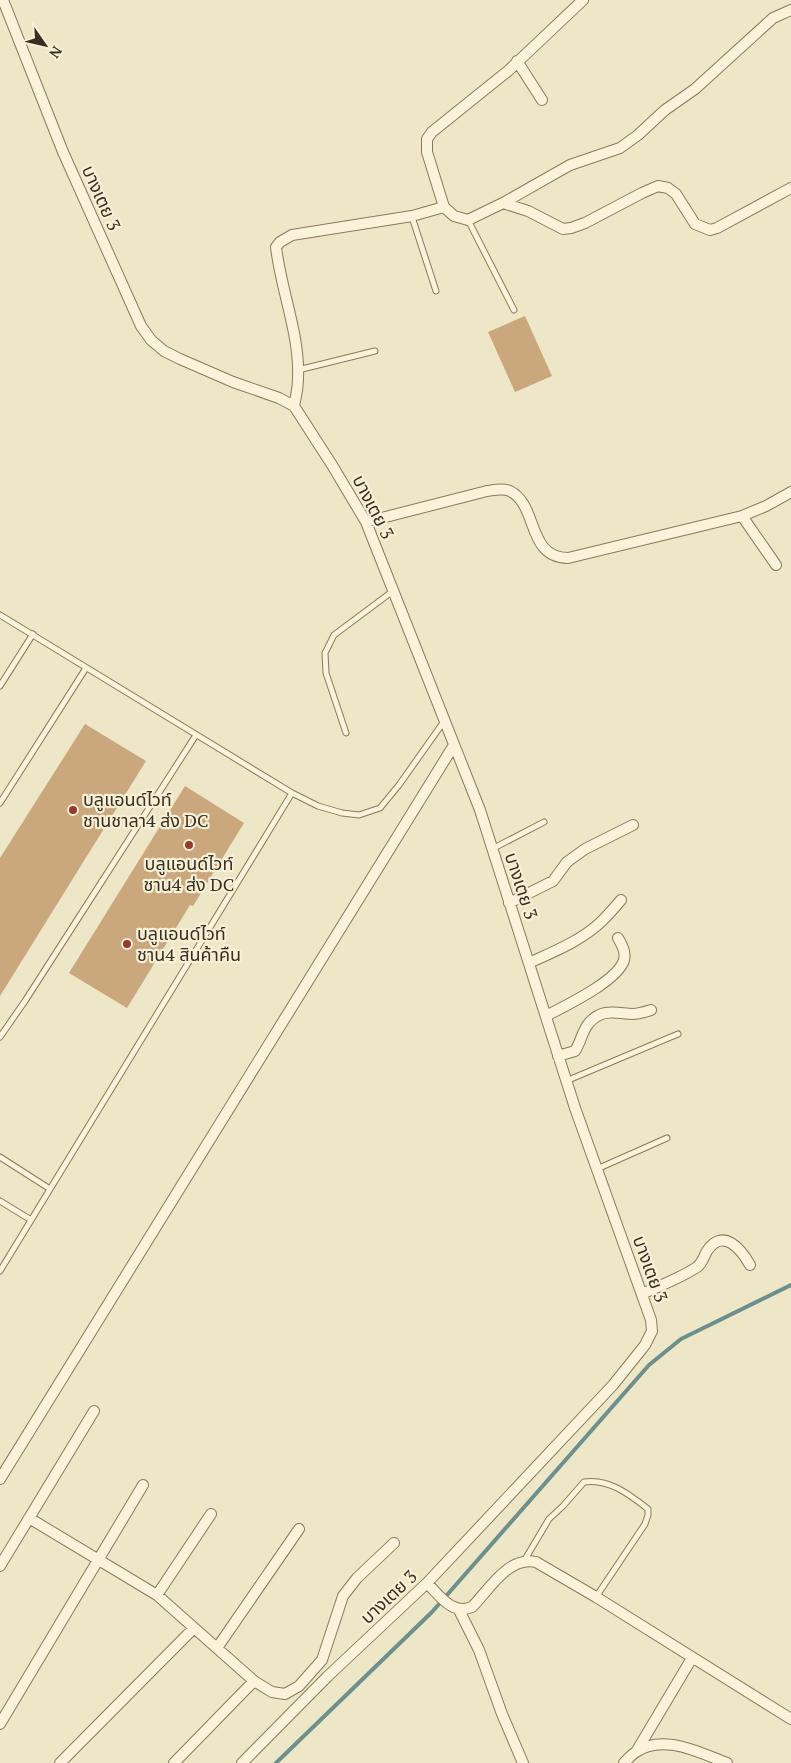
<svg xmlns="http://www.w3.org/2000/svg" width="791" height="1763" font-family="'PT Serif','Noto Sans Thai',serif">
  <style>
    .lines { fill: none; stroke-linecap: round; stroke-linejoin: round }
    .stream { stroke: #6e908c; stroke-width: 4 }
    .building { fill: #cba77e }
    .lane-casing { stroke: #897a5d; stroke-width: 7 }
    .street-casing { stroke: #897a5d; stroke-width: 12 }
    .lane { stroke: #f8f3da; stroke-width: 5 }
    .street { stroke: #f8f3da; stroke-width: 10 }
    .poi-dot { fill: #963a2e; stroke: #f5f0d6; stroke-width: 2 }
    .labels { text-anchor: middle; stroke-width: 4.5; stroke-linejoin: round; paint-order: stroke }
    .street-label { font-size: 18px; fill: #392f20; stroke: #f5f0d6 }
    .poi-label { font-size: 18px; fill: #392f20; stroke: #f5f0d6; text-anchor: start }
  </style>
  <rect width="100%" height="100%" fill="#ede7c7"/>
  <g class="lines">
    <path class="stream" d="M276 1763 432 1612 649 1365 681 1339 791 1285"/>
  </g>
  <path class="building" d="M525 316 552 376 515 392 488 332Z
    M85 724 146 761 0 996V858Z
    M185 786 244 823 193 906 190 905 127 1008 69 973Z"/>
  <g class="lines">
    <defs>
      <path id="lane" d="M412 217 436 291
        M468 220 514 310
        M298 370 375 351
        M0 615 292 793 318 806 342 813 359 815 380 808 399 785 445 720
        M0 686 33 634
        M346 733 326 673 325 653 334 635 393 591
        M0 803 86 668
        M492 849 544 822
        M0 1037 25 1001 196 735
        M566 1081 678 1034
        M0 1157 50 1189
        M597 1169 667 1138
        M0 1201 31 1220
        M0 1271 292 793
        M524 1561 549 1519 563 1506 584 1482C608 1478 629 1494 648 1509V1515L645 1524 596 1597"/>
      <path id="street" d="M3 0 63 152 141 326 151 340 164 351 180 359 233 382 279 398 294 406 332 465 366 522 480 810 575 1108 651 1320 652 1331 645 1345 613 1385 427 1583 328 1676 242 1763
        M517 61 542 100
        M503 203 528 211 563 229 571 228 585 223 642 193 658 186 668 188 676 194 695 224 710 230 717 228 791 188
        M444 207 454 216 468 220 503 203 570 165 620 148 638 135 665 110 695 89 773 18 791 10
        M294 406C296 397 298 388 298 379 300 334 281 291 276 247L280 242 292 235 412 216 444 207 427 152V139L432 132 508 71 583 0
        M742 516 776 565
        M366 522 487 491C494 490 503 488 510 491 539 506 526 557 568 558L742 516 766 506 791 492
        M509 903 553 881 567 862 585 849 633 825
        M529 963C555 951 581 941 602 921 609 914 615 907 621 900
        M546 1016C565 1006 618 981 624 960 626 952 622 945 618 938
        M558 1056 575 1051C581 1042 582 1031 589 1023 602 1008 616 1013 632 1014 639 1014 645 1012 651 1010
        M642 1294C659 1286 678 1279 694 1269 702 1265 703 1258 707 1251 723 1227 741 1249 750 1265
        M0 1479 454 745
        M29 1518 157 1595 254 1681 272 1692 285 1694 299 1686 322 1660 343 1596 357 1578 394 1543
        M0 1566 94 1411
        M427 1583C441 1597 452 1615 472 1607 489 1590 508 1556 536 1562L596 1597 791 1719
        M157 1595 211 1514
        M459 1610 479 1650 502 1714 523 1763
        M217 1648 299 1529
        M0 1724 143 1485
        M636 1752 692 1658
        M60 1763 194 1628
        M174 1763 254 1681
        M624 1763C628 1759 631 1755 636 1752 663 1733 700 1753 727 1763"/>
    </defs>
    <use href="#lane" class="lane-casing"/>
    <use href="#street" class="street-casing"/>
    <use href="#lane" class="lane"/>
    <use href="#street" class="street"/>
  </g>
  <g class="poi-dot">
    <circle cx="73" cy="810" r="5"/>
    <circle cx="189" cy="845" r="5"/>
    <circle cx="127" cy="944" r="5"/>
  </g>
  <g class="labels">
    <g class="street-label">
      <text transform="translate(101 198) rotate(66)" y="6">บางเตย 3</text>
      <text transform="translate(373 507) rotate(63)" y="6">บางเตย 3</text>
      <text transform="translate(521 886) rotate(72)" y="6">บางเตย 3</text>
      <text transform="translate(650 1269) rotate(70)" y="6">บางเตย 3</text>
      <text transform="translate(389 1597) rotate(-43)" y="6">บางเตย 3</text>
    </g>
    <g class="poi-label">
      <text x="83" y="806">บลูแอนด์ไวท์<tspan x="83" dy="21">ชานชาลา4 ส่ง DC</tspan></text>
      <text x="189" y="870" text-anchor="middle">บลูแอนด์ไวท์<tspan x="189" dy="21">ชาน4 ส่ง DC</tspan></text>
      <text x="137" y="940">บลูแอนด์ไวท์<tspan x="137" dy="21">ชาน4 สินค้าคืน</tspan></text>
    </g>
  </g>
  <g transform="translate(45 45) rotate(124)" stroke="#f5f0d6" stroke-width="4" paint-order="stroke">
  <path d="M0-4L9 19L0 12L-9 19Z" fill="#392f20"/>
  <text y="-8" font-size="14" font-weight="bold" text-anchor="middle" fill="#392f20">N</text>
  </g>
</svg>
